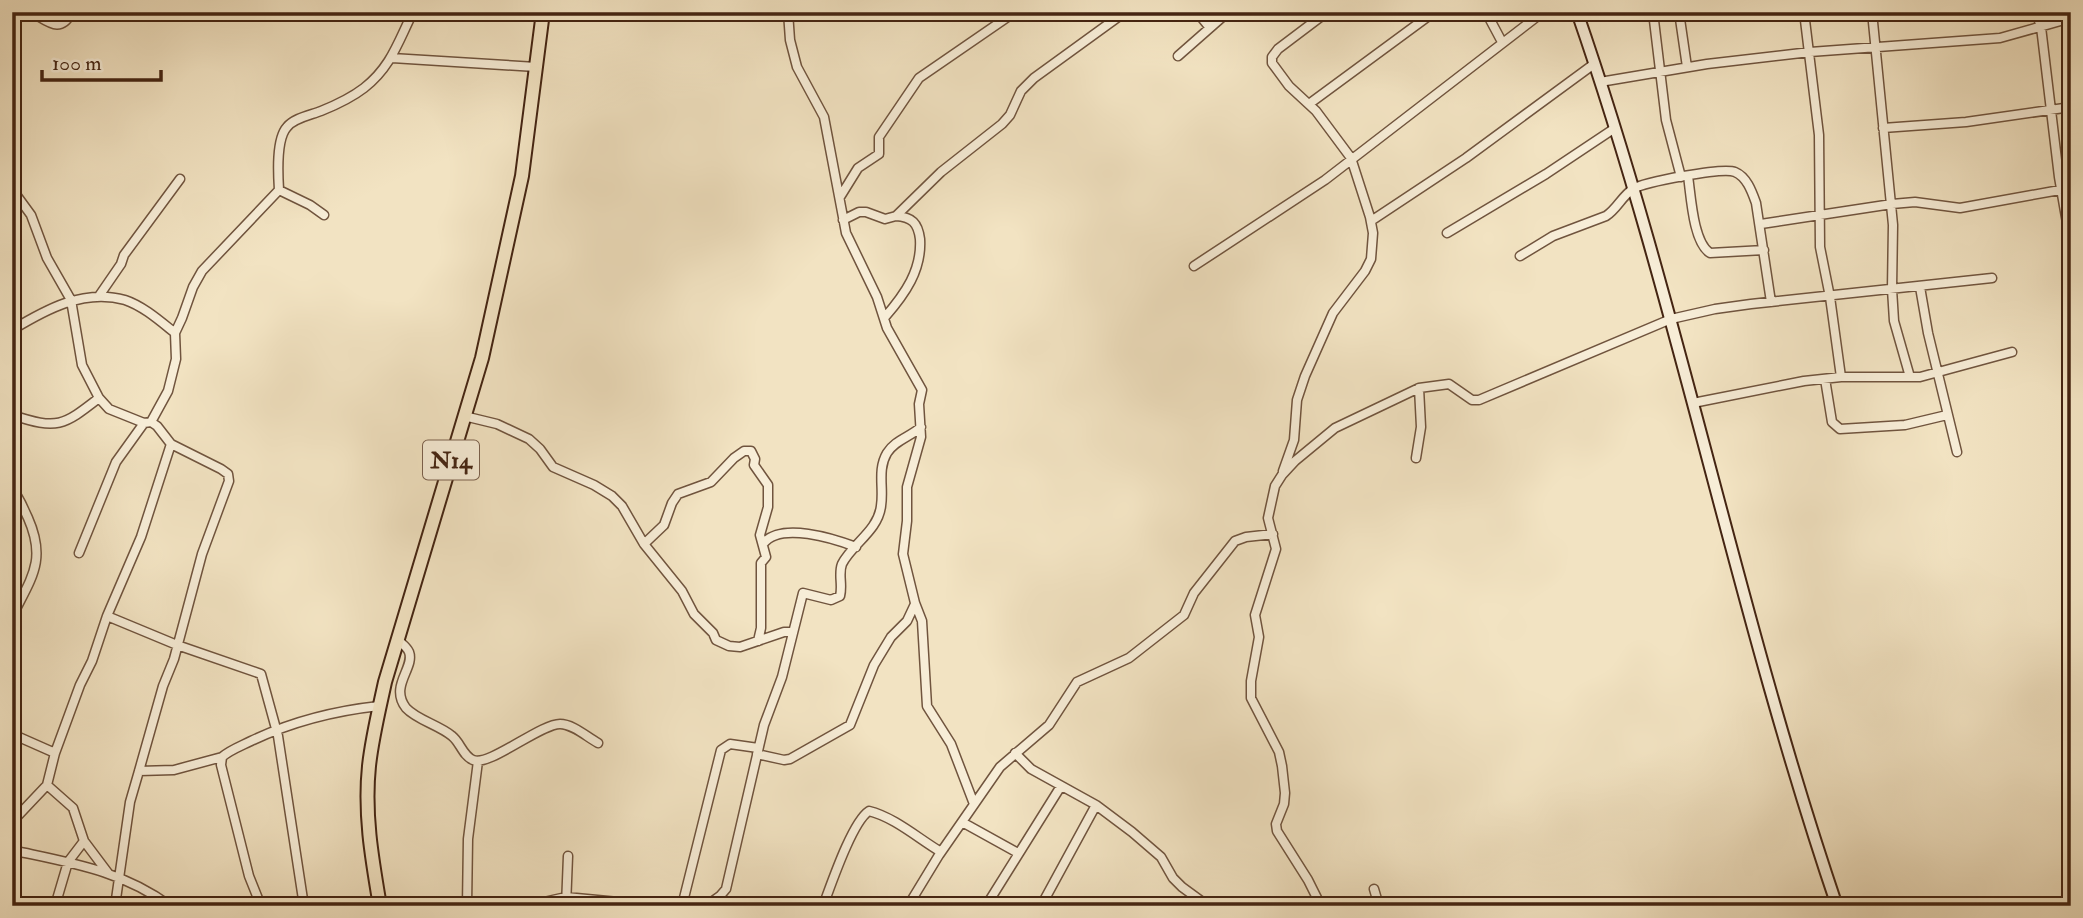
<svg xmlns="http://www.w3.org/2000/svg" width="2083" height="918" font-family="'IM FELL Double Pica',serif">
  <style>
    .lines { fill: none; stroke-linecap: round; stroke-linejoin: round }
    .street-casing { stroke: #70543e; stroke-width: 11 }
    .secondary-casing { stroke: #442412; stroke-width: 14 }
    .primary-casing { stroke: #442412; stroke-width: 16 }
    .street { stroke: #f7edd7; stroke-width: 8 }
    .secondary { stroke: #f7edd7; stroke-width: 10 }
    .primary { stroke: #f2e3c2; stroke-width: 12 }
    .labels { text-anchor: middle; stroke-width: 5; stroke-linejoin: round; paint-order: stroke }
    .shield { fill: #f7edd7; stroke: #7a604d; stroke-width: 2 }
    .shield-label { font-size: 23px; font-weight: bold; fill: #442412 }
  </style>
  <rect width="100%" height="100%" fill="#f2e3c2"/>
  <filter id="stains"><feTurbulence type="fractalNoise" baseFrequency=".00286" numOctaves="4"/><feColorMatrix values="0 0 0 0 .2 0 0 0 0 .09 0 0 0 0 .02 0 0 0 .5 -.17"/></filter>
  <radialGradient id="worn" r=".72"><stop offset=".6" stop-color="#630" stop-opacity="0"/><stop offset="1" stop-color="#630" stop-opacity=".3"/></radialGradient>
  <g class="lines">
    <defs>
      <path id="street" d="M31 12C48 21 60 35 72 12
        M788 12 790 40 797 67 824 117 846 233 877 297 887 328 922 390 919 404 921 437 907 487V521L903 554 915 603 922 621 927 706 951 744 974 804
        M1197 12 1210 28
        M1486 12 1502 42
        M1653 12 1666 120 1681 177
        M1679 12 1687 67
        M1804 12 1819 135 1820 247 1830 297 1841 377
        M1872 12 1893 225 1892 289 1894 321 1910 377
        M2036 12 2041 27 2059 177 2071 246
        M1178 56 1228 12
        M392 58 536 67
        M1600 82 1707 64 1810 52 2000 38 2071 18
        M1309 104 1434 12
        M1883 128 1966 122 2071 107
        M1688 176C1691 196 1693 242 1710 253L1764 250
        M12 189 31 215 47 258 71 300 82 365 99 398 109 409 144 423 151 422 157 426 171 444 221 469 228 474 229 481 202 554 174 659 163 686 139 771 130 802 115 906
        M279 190 310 205 324 215
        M840 197 858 168 879 154V137L919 78 1015 12
        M843 220 859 212H866L885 219 896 216 941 172 1002 124 1010 115 1021 91 1034 78 1125 12
        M1371 221 1466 158 1594 64
        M1761 224 1892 204 1915 202 1960 208 2071 188
        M1447 233 1546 174 1615 128
        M1520 256 1553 236 1606 216C1617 209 1622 196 1633 189 1644 182 1723 167 1735 172 1747 177 1752 192 1756 203L1771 302
        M1194 266 1325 180 1543 12
        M1920 287 1928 333 1957 452
        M99 296 121 264 124 255 180 179
        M885 317C905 294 922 270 920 239 918 223 912 217 896 216
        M12 330C45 310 84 288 125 300 143 306 160 321 175 333
        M1825 379 1832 422 1840 429 1905 425 1947 415
        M1693 403 1804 381 1841 377H1920L2012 352
        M12 415C58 430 63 426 99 398
        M464 416 497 424 529 439 540 449 553 467 594 485 612 496 622 506 644 544 682 591 694 614 713 633 716 640 729 646 740 647 784 632H793
        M151 422 168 391 176 359 175 333 182 318 193 287 202 271 279 190C278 174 276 139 287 127 294 118 311 115 321 111 336 105 351 98 364 88 391 67 398 42 413 12
        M1416 458 1421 427 1419 388
        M1283 471 1294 440 1297 400 1305 376 1333 313 1365 271 1371 259 1373 233 1370 217 1351 158 1316 111 1289 86 1272 63V57L1278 49 1327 12
        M12 489C20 498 23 508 28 518 47 561 31 578 12 617
        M644 544 664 525 672 503 678 494 711 482 734 458 744 451H751L755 459 754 465 768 485V507L760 535 766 557 761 563V628L758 641
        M763 544C780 521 835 539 856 547
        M79 553 116 462 144 423
        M107 616 177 645 261 674 278 736 304 906
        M398 640C401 643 407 647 409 652 415 668 389 686 406 708 417 720 439 725 452 736 460 742 463 756 473 760 489 767 540 724 560 724 573 724 587 737 598 743
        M12 734 55 753
        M1015 753 1031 769 1096 805 1132 832 1161 857 1173 878 1182 887 1208 906
        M757 754 784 760 790 759 850 725 874 665 891 637 907 621 915 604
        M139 771 174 770 222 757
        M12 822 47 785
        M962 822 1018 853
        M12 833 16 851 12 860
        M16 851C72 863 123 871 170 906
        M108 873 84 841 73 808 47 785 55 753 80 685 92 661 107 616 141 537 171 444
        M1374 889 1379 906
        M55 906 68 862 84 841
        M261 906 249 876 221 765 222 757C230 750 241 746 251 741 293 721 333 711 379 706
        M467 906 468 839 478 761
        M526 906 566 897 660 906
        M566 906 568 856
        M682 906 721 750 730 744 758 748
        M706 906 720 896 726 889 764 725 782 677 803 593 831 600 840 596C843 585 838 574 842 564 852 544 878 531 881 506 884 488 877 470 887 453 895 440 910 437 921 427
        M823 906C831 885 852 822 869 811 894 817 919 839 941 852
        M908 906 939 855 1000 767 1049 725 1077 682 1129 658 1184 615 1194 593 1235 541 1246 537 1273 534
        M986 906 1061 786
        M1041 906 1096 805
        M1321 906 1308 880 1277 831 1276 824 1284 804 1285 793 1282 766 1279 752 1251 698V681L1259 637 1255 615 1276 549 1268 518 1275 486 1282 475 1295 461 1335 428 1419 388 1449 384 1472 400H1479L1671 319 1715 309 1751 304 1992 278"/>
      <path id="secondary" d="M1577 12C1679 306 1737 612 1837 906"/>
      <path id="primary" d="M380 906C372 859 364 814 369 766 372 738 379 710 385 682L482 358 522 176 543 12"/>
    </defs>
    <use href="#street" class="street-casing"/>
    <use href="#secondary" class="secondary-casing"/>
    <use href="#primary" class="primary-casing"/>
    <use href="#street" class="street"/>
    <use href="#secondary" class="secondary"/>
    <use href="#primary" class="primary"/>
  </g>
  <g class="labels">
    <rect class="shield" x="423" y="440.5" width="56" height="39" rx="5"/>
    <g class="shield-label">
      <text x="451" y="468">N14</text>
    </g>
  </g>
  <rect width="2083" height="918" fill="none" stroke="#f2e3c2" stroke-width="42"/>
  <rect x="14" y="14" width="2055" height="890" fill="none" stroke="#442412" stroke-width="3.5"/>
  <rect x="21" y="21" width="2041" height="876" fill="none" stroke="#442412" stroke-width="2"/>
  <path d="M42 70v10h119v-10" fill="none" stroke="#442412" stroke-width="3.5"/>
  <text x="52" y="70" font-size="21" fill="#442412" stroke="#f7edd7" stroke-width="5" paint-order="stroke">100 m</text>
  <rect width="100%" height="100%" filter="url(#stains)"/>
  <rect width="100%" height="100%" fill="url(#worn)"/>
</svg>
